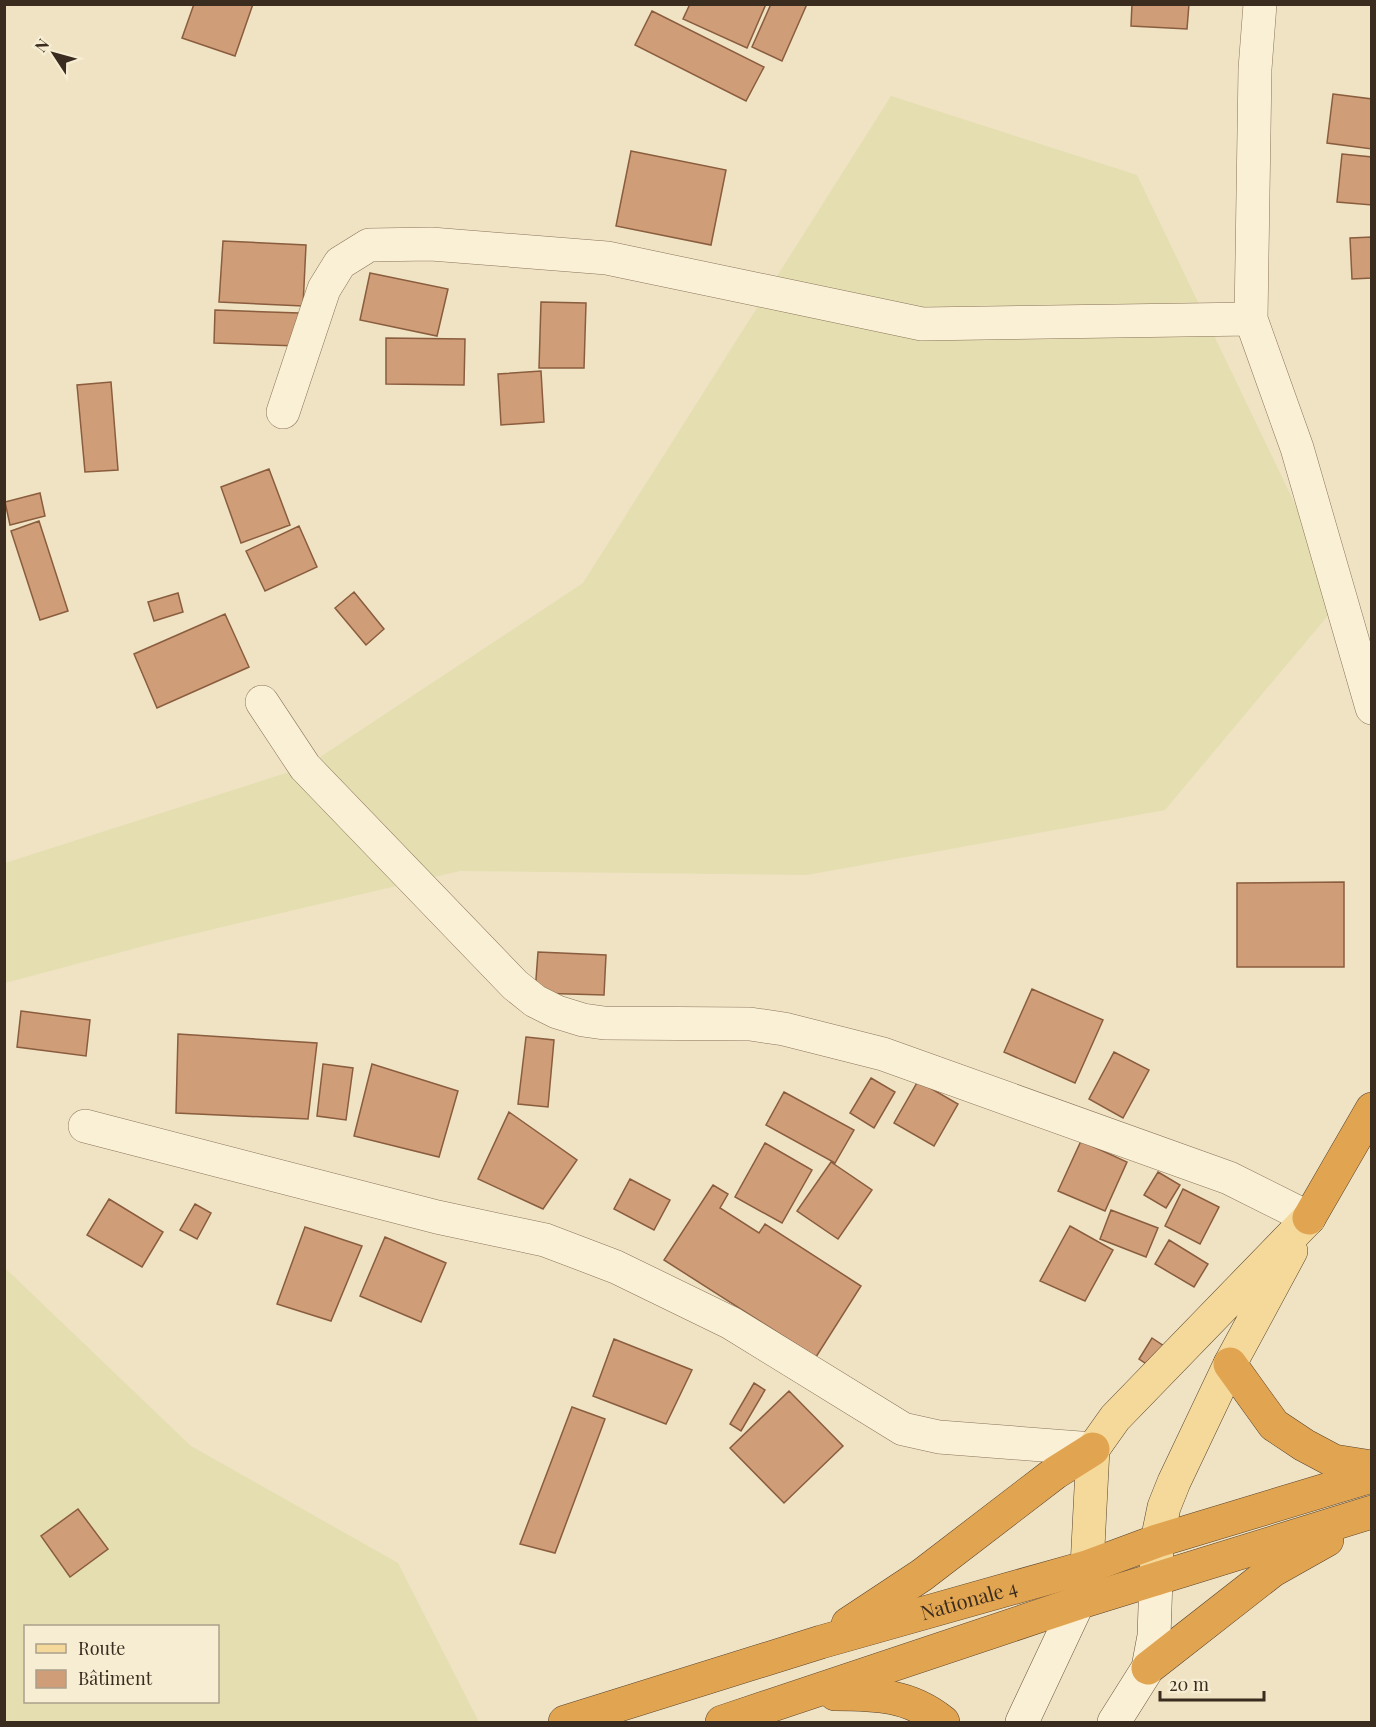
<svg xmlns="http://www.w3.org/2000/svg" width="1376" height="1727" font-family="'Playfair Display',serif">
  <style>
    .farmland { fill: #e5deb0; fill-rule: evenodd }
    .building { fill: #cf9d78; stroke: #8a5d3e; stroke-width: 1.5 }
    .lines { fill: none; stroke-linecap: round; stroke-linejoin: round }
    .street-casing { stroke: #8a7459; stroke-width: 34 }
    .secondary-casing { stroke: #6c553c; stroke-width: 34 }
    .primary-casing { stroke: #58422d; stroke-width: 34 }
    .highway-casing { stroke: #58422d; stroke-width: 34 }
    .street { stroke: #faf0d6; stroke-width: 33 }
    .secondary { stroke: #faf0d6; stroke-width: 33 }
    .primary { stroke: #f4d99a; stroke-width: 33 }
    .highway { stroke: #e1a451; stroke-width: 33 }
    .labels { text-anchor: middle; stroke-width: 6; stroke-linejoin: round; paint-order: stroke }
    .street-label { font-size: 20px; fill: #3a2c1e; stroke: #f6edd3 }
  </style>
  <rect width="100%" height="100%" fill="#efe3c3"/>
  <path class="farmland" d="M891 96 1137 175 1341 600 1165 810 807 875 460 871 159 942 5 983V863L305 767 583 583Z
    M4 1267 191 1446 398 1563 479 1722H5ZM26 1626H218V1702H26Z"/>
  <path class="building" d="M194 4H253L235 56 182 38Z
    M690 4H766L747 48 683 19Z
    M771 4H807L782 61 752 47Z
    M1132 4H1189L1187 29 1131 26Z
    M652 11 764 67 746 101 635 45Z
    M1333 94 1372 99V149L1327 143Z
    M631 151 726 170 711 245 616 226Z
    M1342 154 1372 157V205L1337 202Z
    M1372 237V278L1352 279 1350 238Z
    M223 241 306 245 303 306 219 302Z
    M370 273 448 289 437 336 360 320Z
    M541 302 586 303 584 368H539Z
    M215 310 299 313 298 346 214 343Z
    M386 338 465 339 464 385 386 384Z
    M541 371 544 422 501 425 498 374Z
    M111 382 118 470 85 472 77 385Z
    M269 469 290 525 241 543 221 487Z
    M40 493 45 516 10 525 5 502Z
    M39 521 68 611 40 620 11 531Z
    M299 526 317 567 265 591 246 551Z
    M354 592 384 629 366 645 335 608Z
    M178 593 183 612 154 621 148 602Z
    M225 614 249 667 157 708 134 654Z
    M1344 882V967H1237V883Z
    M538 952 606 955 604 995 535 993Z
    M1032 989 1103 1020 1075 1083 1004 1052Z
    M21 1011 90 1020 86 1056 17 1047Z
    M178 1034 317 1043 308 1119 176 1113Z
    M526 1037 554 1040 548 1107 518 1104Z
    M1114 1052 1149 1070 1123 1118 1089 1099Z
    M323 1064 353 1068 346 1120 317 1116Z
    M372 1064 458 1091 439 1157 354 1136Z
    M871 1078 895 1092 874 1128 850 1113Z
    M918 1081 958 1104 934 1146 894 1123Z
    M784 1092 854 1130 835 1163 766 1125Z
    M509 1112 577 1160 543 1209 478 1179Z
    M1081 1141 1127 1162 1105 1211 1058 1191Z
    M765 1143 812 1170 782 1223 735 1197Z
    M831 1162 872 1190 838 1239 797 1211Z
    M1158 1172 1180 1185 1166 1208 1144 1195Z
    M630 1179 670 1200 654 1230 614 1209Z
    M713 1185 728 1194 720 1208 759 1233 765 1224 861 1286 816 1357 664 1260Z
    M1183 1189 1219 1207 1200 1244 1165 1226Z
    M109 1199 163 1232 142 1267 87 1235Z
    M195 1204 211 1213 197 1239 180 1230Z
    M1111 1210 1158 1228 1146 1257 1100 1239Z
    M1070 1226 1113 1250 1085 1301 1040 1281Z
    M305 1227 362 1246 331 1321 277 1304Z
    M385 1237 446 1263 421 1322 360 1296Z
    M1169 1240 1208 1264 1194 1287 1155 1264Z
    M1152 1338 1164 1346 1151 1367 1139 1359Z
    M614 1339 692 1370 666 1424 593 1396Z
    M754 1383 765 1390 741 1431 730 1424Z
    M789 1391 843 1446 784 1503 730 1448Z
    M572 1407 605 1419 555 1553 520 1544Z
    M78 1509 108 1549 70 1577 41 1536Z"/>
  <g class="lines">
    <defs>
      <path id="street" d="M1260 4 1255 69 1251 319 1297 448 1372 708
        M283 412 324 289 340 263 369 245 431 244 607 258 922 324 1251 319
        M262 702 305 767 515 985 535 1001 557 1012 583 1020 604 1023 750 1024 784 1029 883 1054 1229 1178 1309 1218
        M85 1126 437 1217 545 1240 616 1267 731 1323 903 1429 939 1437 1093 1449"/>
      <path id="secondary" d="M1022 1722 1078 1603
        M1114 1722 1148 1668 1154 1636 1156 1579"/>
      <path id="primary" d="M1156 1579 1157 1541 1164 1507 1174 1482 1230 1364 1291 1251
        M1080 1595 1087 1567 1093 1449 1115 1418 1309 1218"/>
      <g id="highway">
        <path d="M1309 1218 1372 1109"/>
        <path d="M1230 1364 1274 1425 1304 1445 1334 1461 1372 1467"/>
        <path d="M848 1624 922 1575 1055 1473 1093 1449"/>
        <path d="M1148 1668 1272 1571 1327 1540"/>
        <path d="M835 1694C877 1694 910 1695 943 1722"/>
        <path id="s1" d="M565 1722 821 1642 1087 1567 1157 1541 1372 1476"/>
        <path d="M722 1722 1078 1603 1372 1512"/>
      </g>
    </defs>
    <use href="#street" class="street-casing"/>
    <use href="#secondary" class="secondary-casing"/>
    <use href="#primary" class="primary-casing"/>
    <use href="#highway" class="highway-casing"/>
    <use href="#street" class="street"/>
    <use href="#secondary" class="secondary"/>
    <use href="#primary" class="primary"/>
    <use href="#highway" class="highway"/>
  </g>
  <g class="labels">
    <g class="street-label">
      <text dy="7" stroke="none"><textPath href="#s1" startOffset="422">Nationale 4</textPath></text>
    </g>
  </g>
  <rect width="1376" height="1727" fill="none" stroke="#3a2c1e" stroke-width="12"/>
  <rect x="24" y="1625" width="195" height="78" fill="#f6edd3" stroke="#aba08b" stroke-width="1.5"/>
  <rect x="36" y="1644" width="30" height="9" fill="#f4d99a" stroke="#aba08b" stroke-width="1.5"/>
  <text x="78" y="1655" font-size="18" fill="#3a2c1e">Route</text>
  <rect x="36" y="1670" width="30" height="18" fill="#cf9d78" stroke="#aba08b" stroke-width="1.5"/>
  <text x="78" y="1685" font-size="18" fill="#3a2c1e">Bâtiment</text>
  <g transform="translate(54 54) rotate(306)" stroke="#f6edd3" stroke-width="4.5" paint-order="stroke">
  <path d="M0-4.5L10 22L0 15L-10 22Z" fill="#3a2c1e"/>
  <text y="-9" font-size="16" font-weight="bold" text-anchor="middle" fill="#3a2c1e">N</text>
  </g>
  <path d="M1160 1691v9h104v-9" fill="none" stroke="#3a2c1e" stroke-width="3"/>
  <text x="1169" y="1691" font-size="18" fill="#3a2c1e" stroke="#f6edd3" stroke-width="4.5" paint-order="stroke">20 m</text>
</svg>
